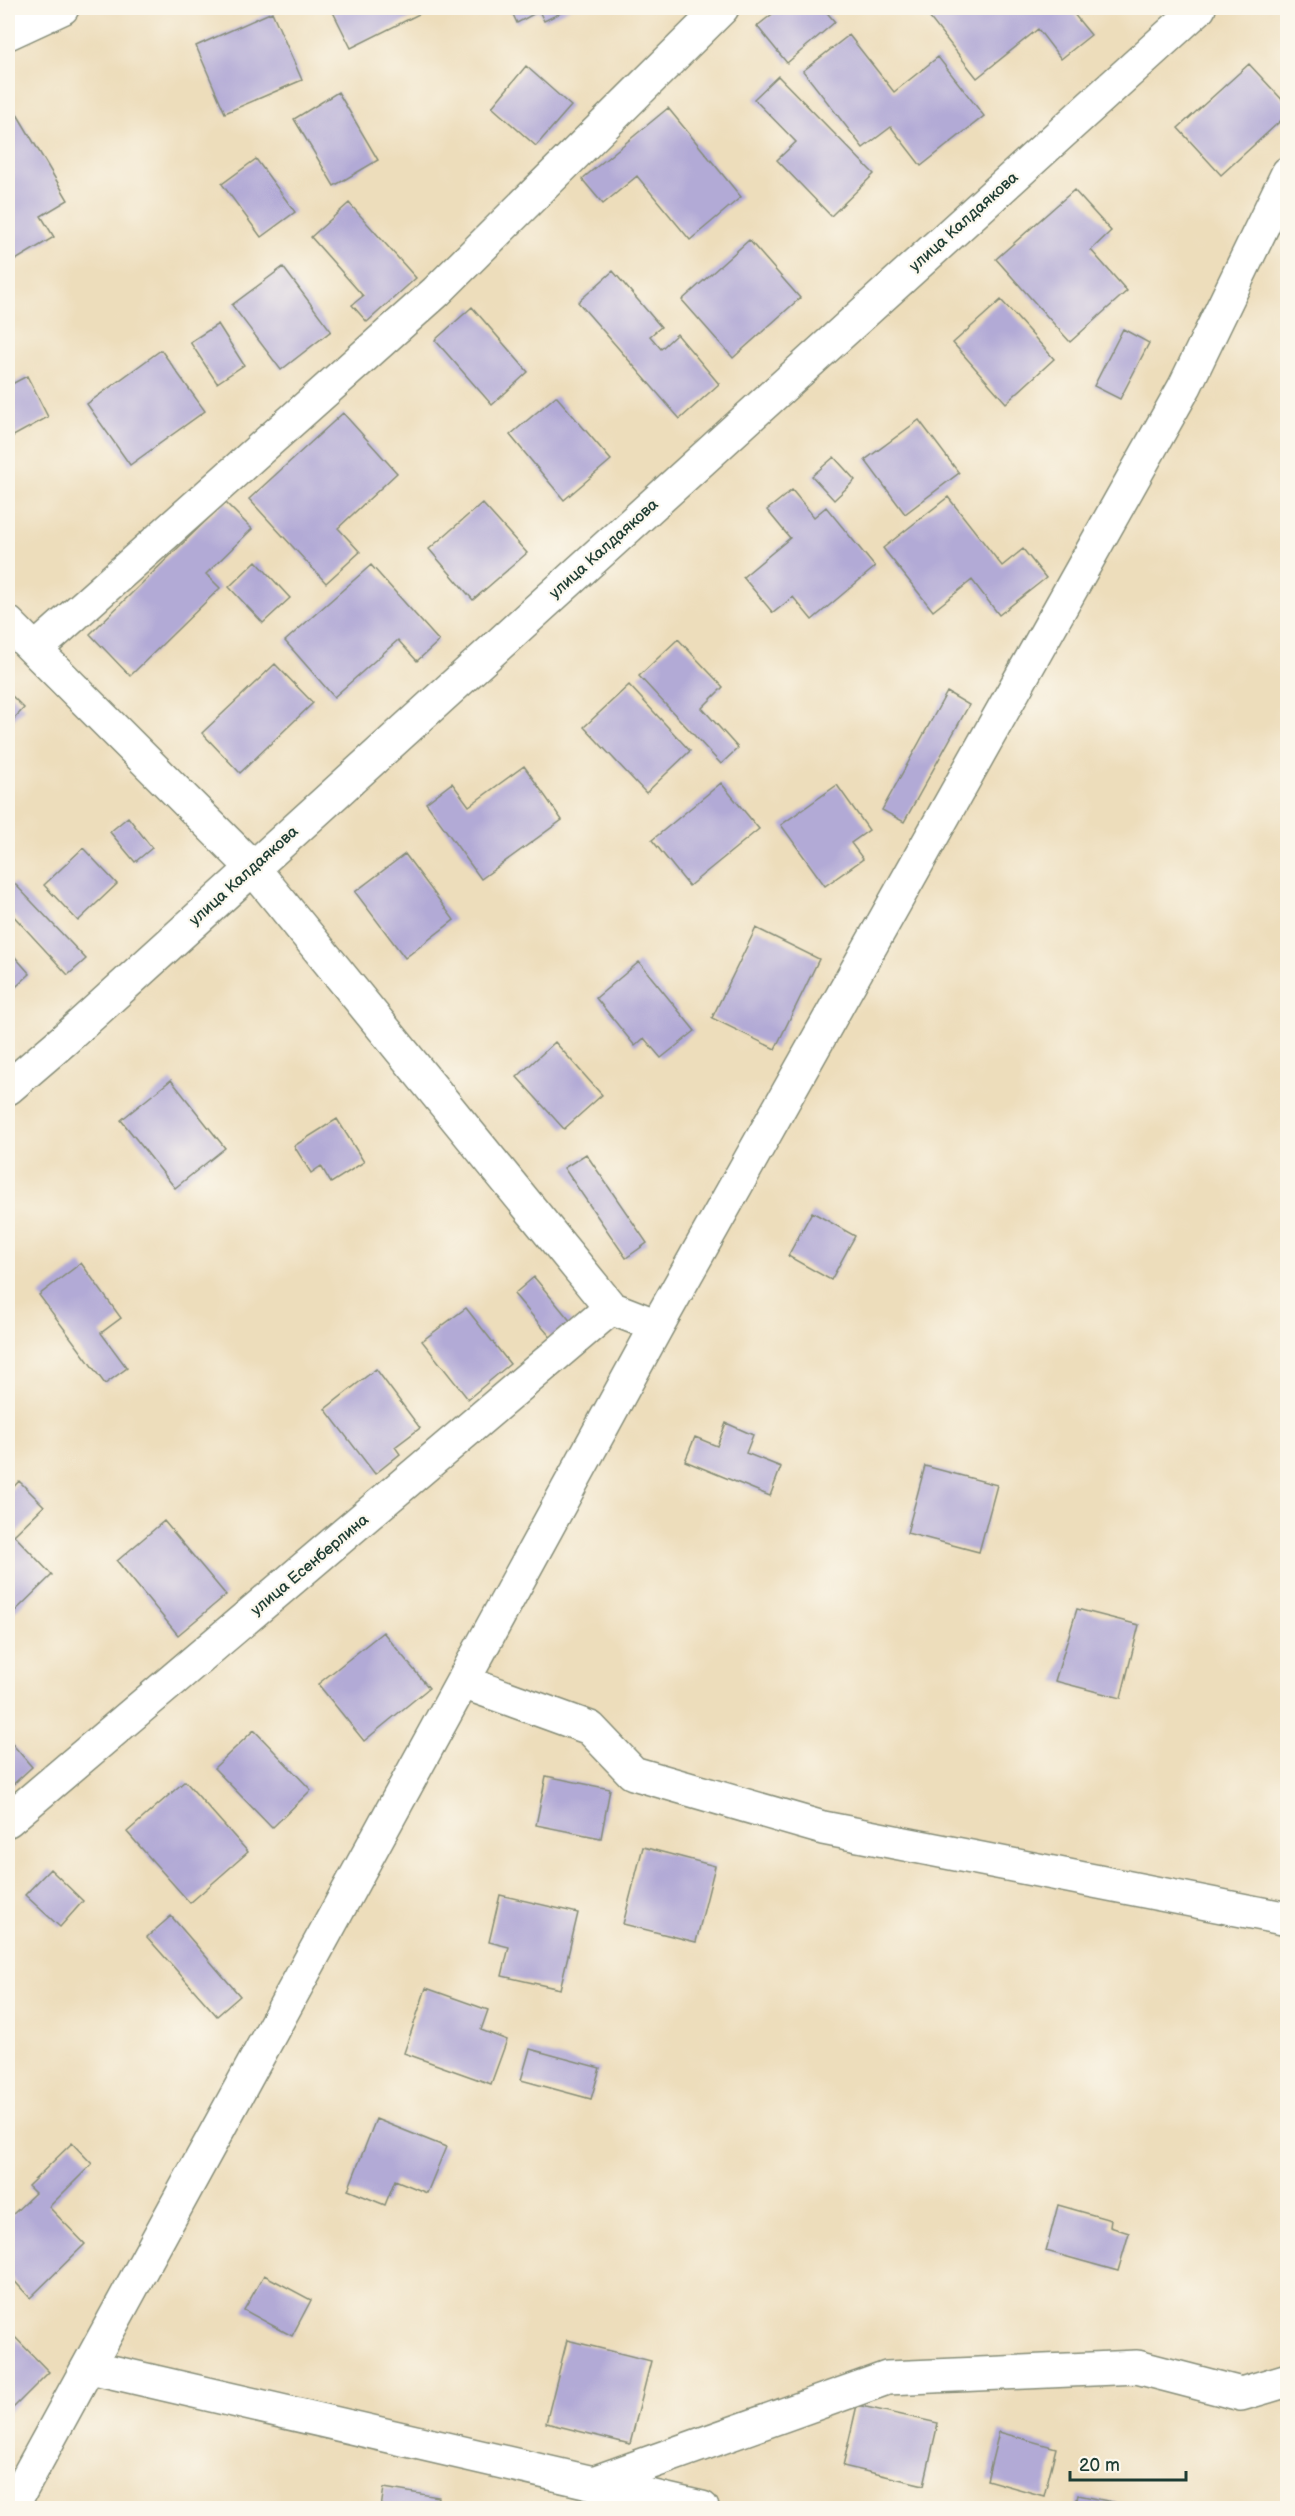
<svg xmlns="http://www.w3.org/2000/svg" width="1295" height="2516" font-family="'Balsamiq Sans',sans-serif">
  <style>
    .building { fill: #b2aad6 }
    .lines { fill: none; stroke-linecap: round; stroke-linejoin: round }
    .street-casing { stroke: #868d78; stroke-width: 36 }
    .secondary-casing { stroke: #868d78; stroke-width: 36 }
    .street { stroke: #fff; stroke-width: 33 }
    .secondary { stroke: #fff; stroke-width: 33 }
    .labels { text-anchor: middle; stroke-width: 4.5; stroke-linejoin: round; paint-order: stroke }
    .street-label { font-size: 16px; fill: #1f3d34; stroke: #fbf7ec }
  </style>
  <rect width="100%" height="100%" fill="#fbf7ec"/>
  <filter id="ink" filterUnits="userSpaceOnUse"><feTurbulence type="fractalNoise" baseFrequency=".0167" numOctaves="2"/><feDisplacementMap in="SourceGraphic" scale="12" xChannelSelector="R" yChannelSelector="G"/><feConvolveMatrix kernelMatrix="1 2 1 2 8 2 1 2 1" color-interpolation-filters="sRGB"/></filter>
  <filter id="wash" filterUnits="userSpaceOnUse"><feTurbulence type="fractalNoise" baseFrequency=".008" numOctaves="4" result="noise"/><feDisplacementMap in="SourceGraphic" scale="24" xChannelSelector="R" yChannelSelector="G"/><feGaussianBlur stdDeviation="1.35" result="paint"/><feColorMatrix in="noise" values="0 0 0 0 0 0 0 0 0 0 0 0 0 0 0 0 0 1.4 0 .05"/><feComposite in="paint" operator="in"/></filter>
  <g filter="url(#wash)">
    <rect width="100%" height="100%" fill="#edddbb"/>
    <g id="blocks">
      <path class="building" d="M331 8H423L425 11 351 48Z
        M510 8H571L544 21 539 11 517 23Z
        M780 8H823L835 22 787 63 757 26Z
        M941 8H1069L1091 35 1061 59 1038 29 977 78 929 17Z
        M272 12 302 80 225 113 196 46Z
        M849 35 894 92 938 57 984 116 921 166 891 127 863 148 803 71Z
        M1249 64 1288 106V114L1221 175 1178 128Z
        M526 66 571 106 536 146 492 107Z
        M778 76 874 174 831 216 777 160 796 142 754 99Z
        M338 92 378 160 334 186 294 119Z
        M8 99 68 200 41 216 54 237 14 261 8 250Z
        M668 108 741 197 690 240 637 176 603 204 582 179Z
        M256 159 295 212 261 237 222 184Z
        M1074 190 1111 231 1091 250 1127 291 1070 342 996 259Z
        M349 203 416 278 367 322 352 305 363 296 311 237Z
        M749 240 800 298 733 358 682 300Z
        M283 267 331 331 281 370 232 305Z
        M613 271 661 327 650 336 661 349 677 334 719 384 680 419 578 302Z
        M1001 300 1054 359 1006 403 953 343Z
        M472 307 528 372 492 405 435 340Z
        M218 324 244 365 217 383 190 342Z
        M1123 329 1149 343 1120 399 1094 386Z
        M161 350 205 411 130 465 87 404Z
        M27 376 48 417 8 439V386Z
        M556 396 611 460 564 500 510 435Z
        M343 413 397 473 338 528 360 552 326 583 249 499Z
        M919 420 959 473 905 514 865 460Z
        M834 457 855 480 834 500 812 476Z
        M792 490 814 517 826 507 875 567 812 620 793 597 773 613 743 577 790 538 767 510Z
        M948 497 1002 566 1023 549 1046 578 999 615 972 580 933 611 883 548Z
        M225 502 252 529 206 574 220 588 130 676 90 634Z
        M482 503 527 553 473 600 429 549Z
        M256 561 290 598 263 623 229 587Z
        M371 565 439 641 417 661 398 640 334 697 285 641Z
        M678 639 723 687 702 708 738 748 721 764 639 676Z
        M275 664 313 703 240 773 202 733Z
        M629 685 690 751 646 793 584 727Z
        M8 692 24 708 8 725Z
        M947 692 969 705 904 822 882 810Z
        M524 766 562 820 481 879 426 803 452 783 469 806Z
        M721 783 759 829 689 886 652 840Z
        M837 785 869 830 851 843 863 859 825 886 781 825Z
        M128 817 152 848 135 862 110 832Z
        M83 848 117 884 78 921 44 885Z
        M405 854 454 920 405 958 355 892Z
        M14 883 86 959 68 975 8 910V889Z
        M756 928 819 959 775 1049 712 1018Z
        M8 949 30 974 8 994Z
        M639 962 695 1031 661 1058 644 1038 635 1046 596 998Z
        M555 1042 602 1095 564 1129 517 1077Z
        M171 1080 225 1148 175 1188 121 1120Z
        M337 1119 364 1162 331 1183 321 1166 311 1173 294 1146Z
        M586 1154 647 1243 626 1258 564 1168Z
        M812 1212 855 1236 831 1280 788 1256Z
        M81 1263 121 1318 101 1333 127 1368 105 1384 39 1295Z
        M534 1277 572 1323 553 1340 514 1294Z
        M466 1308 510 1364 468 1399 422 1341Z
        M376 1369 420 1428 395 1447 400 1454 375 1474 325 1409Z
        M726 1423 753 1435 746 1453 781 1467 770 1496 685 1461 695 1437 717 1446Z
        M925 1466 997 1485 979 1552 907 1533Z
        M19 1481 44 1506 14 1535 52 1575 8 1618V1493Z
        M164 1521 226 1595 178 1635 117 1561Z
        M1077 1609 1139 1625 1121 1698 1055 1681Z
        M383 1632 429 1688 364 1741 318 1684Z
        M254 1730 311 1790 272 1828 214 1768Z
        M8 1739 32 1767 8 1789Z
        M546 1776 610 1789 601 1838 536 1825Z
        M185 1781 248 1852 190 1903 127 1832Z
        M643 1847 715 1866 696 1942 623 1924Z
        M50 1869 83 1901 60 1927 25 1895Z
        M500 1895 578 1913 560 1989 502 1976 509 1947 489 1942Z
        M171 1916 240 1996 217 2016 147 1937Z
        M426 1988 488 2010 481 2030 507 2040 491 2084 404 2053Z
        M530 2049 600 2068 591 2099 521 2080Z
        M376 2119 446 2147 427 2193 395 2180 385 2205 348 2190Z
        M72 2143 92 2164 49 2207 85 2244 30 2298 8 2274V2219L35 2193 28 2186Z
        M1058 2205 1111 2220 1110 2227 1129 2233 1118 2271 1046 2251Z
        M264 2275 311 2300 292 2336 244 2310Z
        M8 2330 49 2372 8 2413Z
        M567 2340 651 2361 630 2444 546 2423Z
        M857 2405 938 2423 924 2485 843 2466Z
        M999 2432 1056 2448 1044 2496 987 2480Z
        M384 2488 439 2497 437 2508H381Z
        M1078 2495 1123 2504 1122 2508H1075Z"/>
    </g>
  </g>
  <g filter="url(#ink)">
    <use href="#blocks" fill-opacity="0" stroke="#868d78" stroke-width="1.5"/>
    <g class="lines">
      <defs>
        <path id="street" d="M8 623 252 867 611 1308 657 1326
          M35 650 436 292 722 8
          M8 1088 64 1040 1199 8
          M463 1682 590 1728 633 1773 823 1828 1288 1919
          M8 1820 611 1308
          M90 2367 702 2508
          M593 2483 887 2378 1137 2367 1241 2394 1288 2380
          M11 2508 657 1326 1185 386 1288 173"/>
        <path id="secondary" d="M8 33 62 8"/>
      </defs>
      <use href="#street" class="street-casing"/>
      <use href="#secondary" class="secondary-casing"/>
      <use href="#street" class="street"/>
      <use href="#secondary" class="secondary"/>
    </g>
  </g>
  <g class="labels">
    <g class="street-label">
      <text transform="translate(963 221) rotate(-42)" y="6">улица Калдаякова</text>
      <text transform="translate(603 548) rotate(-42)" y="6">улица Калдаякова</text>
      <text transform="translate(243 875) rotate(-42)" y="6">улица Калдаякова</text>
      <text transform="translate(309 1564) rotate(-40)" y="6">улица Есенберлина</text>
    </g>
  </g>
  <rect width="1295" height="2516" fill="none" stroke="#fbf7ec" stroke-width="30"/>
  <path d="M1070 2471v9h116v-9" fill="none" stroke="#1f3d34" stroke-width="3"/>
  <text x="1079" y="2471" font-size="18" fill="#1f3d34" stroke="#fbf7ec" stroke-width="4.5" paint-order="stroke">20 m</text>
</svg>
